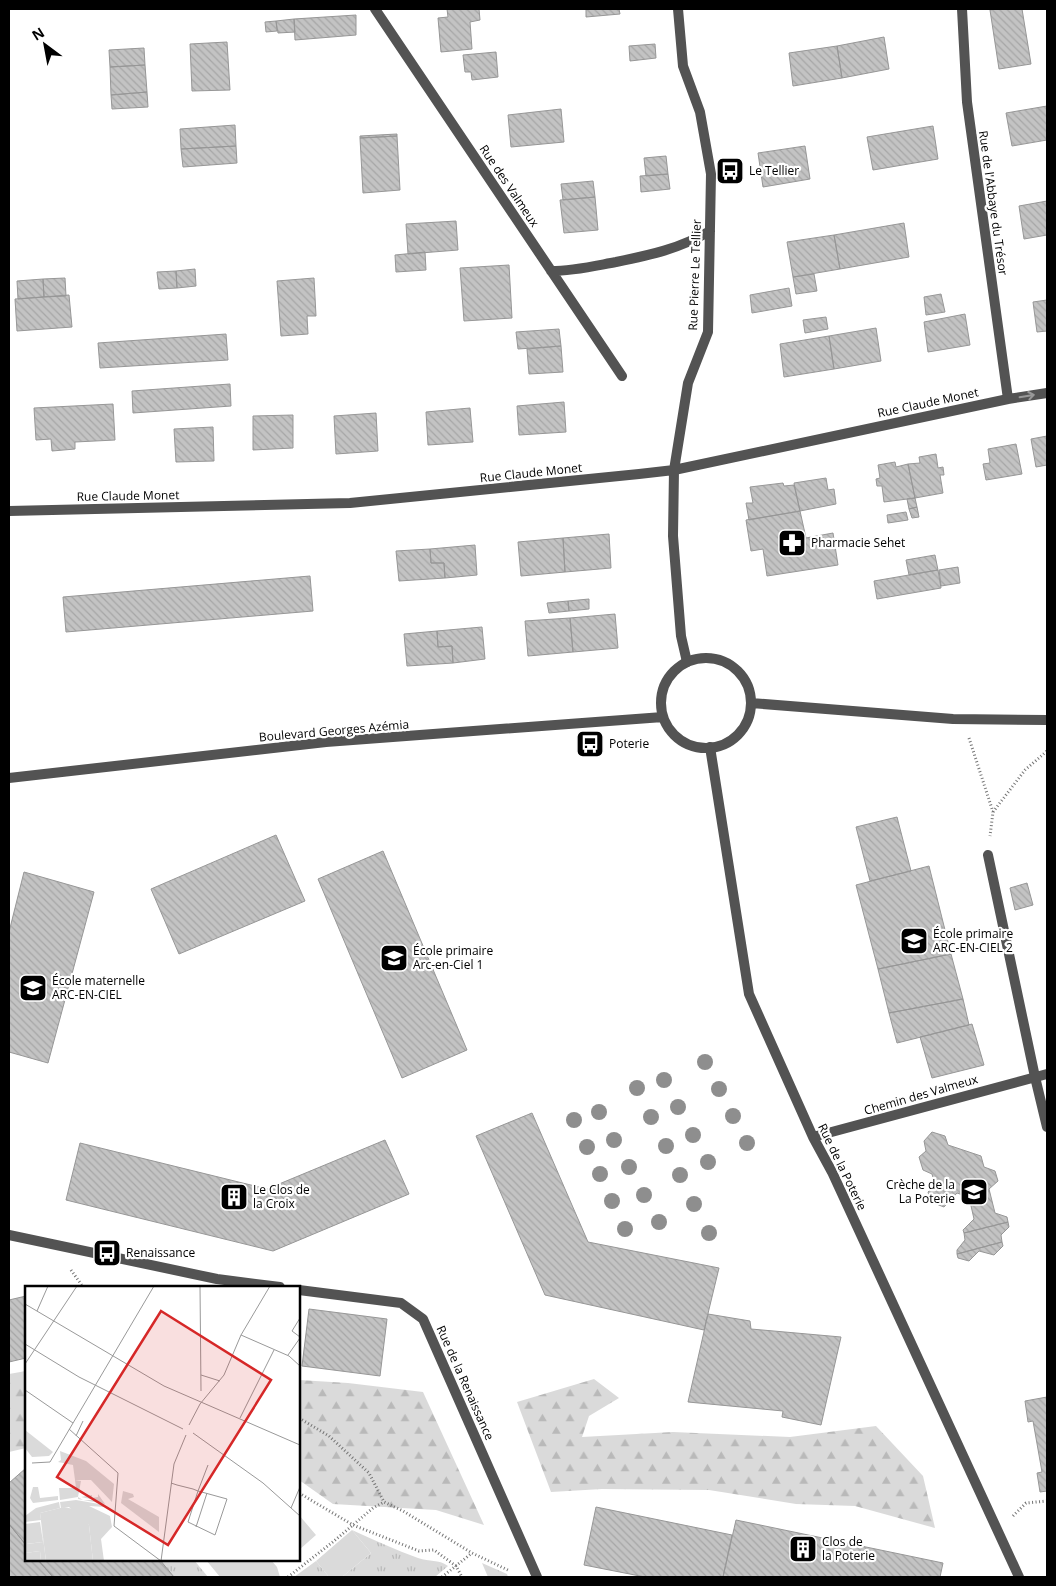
<svg xmlns="http://www.w3.org/2000/svg" width="1056" height="1586" font-family="'Open Sans',sans-serif">
  <style>
    .grass { fill: url(#grass-tufts) }
    .forest { fill: url(#forest-firs) }
    .green { fill: #dadada }
    .building { fill: url(#building-back-hatch); stroke: #979797 }
    .lines { fill: none; stroke-linecap: round; stroke-linejoin: round }
    .path { stroke: #757575; stroke-width: 3; stroke-dasharray: 1 2.5; stroke-linecap: butt }
    .minor { stroke: #535353; stroke-width: 10 }
    .tertiary { stroke: #535353; stroke-width: 10 }
    .tree { fill: #8e8e8e }
    .oneway { stroke: #989898 }
    .labels { text-anchor: middle; stroke-width: 4.5; stroke-linejoin: round; paint-order: stroke }
    .poi-label { font-size: 12px; fill: #000; stroke: #fff; text-anchor: start }
    .street-label { font-size: 12px; fill: #000; stroke: #fff }
    .inset-road { fill: none; stroke: #999; stroke-width: 1 }
    .view { fill: #d62828; fill-opacity: 0.15; stroke: #d62828; stroke-width: 2.5 }
    .inset-edge { fill: none; stroke: #000; stroke-width: 2.5 }
  </style>
  <defs>
    <pattern id="grass-tufts" width="24" height="20" patternUnits="userSpaceOnUse" patternTransform="scale(1.25)"><rect width="24" height="20" fill="#dadada"/><path d="M3 7l-1-3M5 7V3M7 7l1-3M15 17l-1-3M17 17v-4M19 17l1-3" fill="none" stroke="#b9b9b9"/></pattern>
    <pattern id="forest-firs" width="22" height="20" patternUnits="userSpaceOnUse" patternTransform="scale(1.25)"><rect width="22" height="20" fill="#dadada"/><path d="M5 1l3.5 6h-7zM16 11l3.5 6h-7z" fill="#b9b9b9"/></pattern>
    <pattern id="building-back-hatch" width="6" height="6" patternUnits="userSpaceOnUse" patternTransform="scale(1.25)"><rect width="6" height="6" fill="#c3c3c3"/><path d="M-1 5l2 2M0 0l6 6M5-1l2 2" fill="none" stroke="#a6a6a6"/></pattern>
  </defs>
  <rect width="100%" height="100%" fill="#fff"/>
  <path class="grass" d="M352 1530C374 1540 396 1550 418 1558 430 1562 438 1559 448 1566L435 1577H342L371 1553Z
    M160 1560H194L208 1577H174Z
    M316 1561 329 1577H294Z
    M482 1563 507 1574 508 1577H488Z"/>
  <path class="forest" d="M26 1371V1448L9 1452V1374Z
    M594 1379 619 1398 589 1416 582 1437 673 1432 790 1437 876 1426 923 1476 935 1528 855 1506 796 1504 709 1490 602 1489 551 1492 517 1402Z
    M299 1380 348 1383 423 1392 484 1525 436 1510 333 1504 299 1480Z"/>
  <path class="green" d="M299 1515 316 1535 299 1550Z
    M352 1530 371 1553 342 1577H329L316 1561Z
    M206 1560H271L277 1567 280 1577H220Z"/>
  <path class="building" d="M447 9H479L480 20 470 22 472 49 441 52 438 18 448 17Z
    M586 9H619L620 14 586 17Z
    M995 9H1022L1031 64 999 69 990 10Z
    M356 15V35L295 40 294 19Z
    M294 19 295 32 278 33 276 21Z
    M276 21 277 31 266 32 265 22Z
    M884 37 889 69 842 78 837 46Z
    M227 42 230 90 192 91 190 44Z
    M655 44 656 58 630 61 629 46Z
    M837 46 842 78 793 86 789 53Z
    M144 48 145 65 110 67 109 50Z
    M496 52 498 77 472 80 471 72H465L463 55Z
    M145 65 147 92 111 95 110 67Z
    M147 92 148 107 112 109 111 95Z
    M1047 106V140L1012 146 1006 113Z
    M561 109 564 142 511 147 508 115Z
    M235 125 236 146 181 149 180 129Z
    M933 126 938 159 873 170 867 137Z
    M397 134V136L360 138V136Z
    M397 136 400 190 363 193 360 138Z
    M236 146 237 163 183 167 181 149Z
    M805 146 810 179 763 187 758 153Z
    M666 156 668 174 646 176 644 158Z
    M668 174 670 189 641 192 640 176Z
    M593 181 595 197 563 200 561 184Z
    M595 197 598 230 564 233 560 200Z
    M1047 201V235L1024 239 1019 206Z
    M456 221 458 250 408 254 406 224Z
    M904 223 909 257 840 269 834 235Z
    M834 235 840 269 793 277 787 242Z
    M425 252 426 270 396 272 395 255Z
    M509 265 512 318 464 321 460 268Z
    M195 269 196 286 177 288 176 271Z
    M176 271 177 288 159 289 157 272Z
    M814 274 817 291 796 294 793 277Z
    M65 278 66 296 44 297 43 279Z
    M314 278 316 316H307L308 334 281 336 277 281Z
    M43 279 44 297 18 299 17 281Z
    M789 288 792 306 752 313 750 295Z
    M941 294 945 312 926 315 924 297Z
    M69 295 72 327 17 331 15 299Z
    M1047 300V331L1037 332 1033 302Z
    M965 314 970 345 928 352 924 322Z
    M826 317 828 329 805 333 803 320Z
    M876 328 881 361 834 369 829 336Z
    M559 329 561 346 518 349 516 332Z
    M226 334 228 360 100 368 98 343Z
    M829 336 834 369 784 377 780 344Z
    M561 346 563 372 529 374 527 349Z
    M230 384 231 406 133 413 132 391Z
    M564 402 566 432 519 435 517 406Z
    M113 404 115 440 75 442V449L52 451 51 439 36 440 34 408Z
    M470 408 473 442 428 445 426 412Z
    M376 413 378 451 336 454 334 416Z
    M293 415V448L253 450V416Z
    M213 427 214 461 176 462 174 429Z
    M1047 436V465L1036 467 1031 439Z
    M1016 444 1022 474 986 480 983 464 990 463 988 449Z
    M936 454 938 468 943 467 944 475H940L943 493 915 498 908 464 920 463 919 457Z
    M895 462 896 467 908 464 915 498 884 502 882 486H877L876 479 880 478 878 465Z
    M826 478 828 490 834 489 836 504 800 511 794 483Z
    M783 483 784 486 794 485 800 511 749 520 746 503H753L750 487Z
    M915 498 917 507 909 509 907 499Z
    M917 507 919 517 912 518 909 509Z
    M800 511 806 538 833 533 838 565 767 576 763 549 751 551 746 520Z
    M906 512 908 520 888 523 887 515Z
    M609 534 611 568 565 572 563 538Z
    M563 538 565 572 521 576 518 542Z
    M475 545 477 575 445 578 444 563H431L430 549Z
    M430 549 431 563H444L445 578 399 581 396 551Z
    M935 555 938 570 909 575 906 560Z
    M958 567 960 583 941 586 939 570Z
    M938 570 941 588 877 599 874 581Z
    M310 576 313 611 66 632 63 597Z
    M589 599V609L569 611 568 601Z
    M568 601 569 611 549 613 547 603Z
    M615 614 618 648 573 652 570 618Z
    M570 618 573 652 528 656 525 621Z
    M482 627 485 659 453 663 452 646 438 647 437 631Z
    M437 631 438 647 452 646 453 663 407 666 404 634Z
    M897 817 911 871 870 881 856 827Z
    M276 835 305 901 179 954 151 889Z
    M383 851 467 1050 402 1078 318 879Z
    M929 866 951 954 878 969 856 885Z
    M24 872 94 892 48 1063 9 1052V932Z
    M1027 883 1033 905 1015 910 1010 888Z
    M951 954 963 999 889 1013 878 969Z
    M963 999 969 1025 897 1043 889 1013Z
    M972 1024 984 1065 932 1078 920 1037Z
    M532 1113 588 1242 719 1268 704 1330 545 1295 476 1136Z
    M932 1132 945 1136 948 1145 981 1156 984 1167 995 1171 998 1181 989 1189 995 1213 1007 1217 1008 1222 964 1233 963 1230 974 1219 969 1197 957 1193 944 1207 931 1202 928 1192 935 1185 932 1174 923 1170 919 1157 926 1151 924 1141Z
    M385 1140 409 1194 273 1251 66 1200 80 1143 267 1189Z
    M1008 1222 1009 1227 1001 1235 1002 1242 957 1254V1250L965 1240 964 1233Z
    M1002 1242 1003 1246 994 1255 979 1251 969 1261 958 1258 957 1254Z
    M26 1296V1358L9 1362V1300Z
    M309 1309 387 1319 380 1376 302 1366Z
    M708 1314 750 1321 751 1329 841 1337 821 1425 782 1417 783 1411 688 1402Z
    M1047 1397V1491L1040 1492 1037 1473 1042 1472 1033 1421 1028 1422 1025 1401Z
    M26 1468V1545L9 1524V1483Z
    M596 1507 732 1535 723 1577H645L584 1565Z
    M736 1520 943 1563 940 1577H723Z
    M9 1524 26 1545V1560H38L53 1577H9Z
    M38 1560H160L174 1577H53Z"/>
  <g class="lines">
    <path class="path" d="M969 738 993 812 990 836
      M993 812 1025 770 1047 751
      M71 1270 83 1287
      M299 1418 329 1436 369 1473 384 1502
      M299 1493 353 1525 419 1551 434 1550 456 1566 462 1577
      M1013 1516 1026 1503 1047 1501
      M288 1577 334 1541 373 1508 384 1502 403 1511 472 1553 510 1571
      M442 1577 472 1553"/>
    <path class="minor" d="M375 9 622 376
      M678 9 683 66 700 112 711 174 708 332 688 383 674 470 673 536 681 636 687 662
      M962 9 967 102 1008 399
      M551 271C573 271 594 266 616 262 650 255 679 249 710 231
      M9 511 350 503 639 474 674 470 1008 399 1047 393
      M710 747 749 994 813 1137 832 1172 1019 1577
      M988 855 1035 1077 1047 1127
      M813 1137 1047 1074
      M9 1235 217 1279 280 1287
      M299 1290 401 1303 423 1319 537 1577"/>
    <path class="tertiary" d="M661 703a45 45 0 1 1 90 0a45 45 0 1 1-90 0Z
      M751 703 953 719 1047 720
      M9 778 326 742 663 717"/>
  </g>
  <g class="tree">
    <circle cx="705" cy="1062" r="8"/>
    <circle cx="664" cy="1080" r="8"/>
    <circle cx="637" cy="1088" r="8"/>
    <circle cx="719" cy="1089" r="8"/>
    <circle cx="678" cy="1107" r="8"/>
    <circle cx="599" cy="1112" r="8"/>
    <circle cx="733" cy="1116" r="8"/>
    <circle cx="651" cy="1117" r="8"/>
    <circle cx="574" cy="1120" r="8"/>
    <circle cx="693" cy="1135" r="8"/>
    <circle cx="614" cy="1140" r="8"/>
    <circle cx="747" cy="1143" r="8"/>
    <circle cx="666" cy="1146" r="8"/>
    <circle cx="587" cy="1147" r="8"/>
    <circle cx="708" cy="1162" r="8"/>
    <circle cx="629" cy="1167" r="8"/>
    <circle cx="600" cy="1174" r="8"/>
    <circle cx="680" cy="1175" r="8"/>
    <circle cx="644" cy="1195" r="8"/>
    <circle cx="612" cy="1201" r="8"/>
    <circle cx="694" cy="1204" r="8"/>
    <circle cx="659" cy="1222" r="8"/>
    <circle cx="625" cy="1229" r="8"/>
    <circle cx="709" cy="1233" r="8"/>
  </g>
  <defs><path id="oneway-shaft" d="M-6 0H5M1.5-3L5.5 0L1.5 3" fill="none" stroke-width="1.6" stroke-linecap="round" stroke-linejoin="round" transform="scale(1.25)"/></defs>
  <use class="oneway" href="#oneway-shaft" transform="translate(1027 396) rotate(-9)"/>
  <defs>
    <symbol id="bus-square" viewBox="-11 -11 22 22"><rect x="-9" y="-9" width="18" height="18" rx="4" fill="#000" stroke="#fff"/><path d="M-5-6H5V4H4V6H2V4H-2V6H-4V4H-5ZM-3.5-4V0h7V-4ZM-3.5 1.2v1.5H-2V1.2ZM2 1.2v1.5H3.5V1.2Z" fill="#fff"/></symbol>
    <symbol id="pharmacy-square" viewBox="-11 -11 22 22"><rect x="-9" y="-9" width="18" height="18" rx="4" fill="#000" stroke="#fff"/><path d="M-2-6h4v4h4v4h-4v4h-4v-4h-4v-4h4Z" fill="#fff"/></symbol>
    <symbol id="school-square" viewBox="-11 -11 22 22"><rect x="-9" y="-9" width="18" height="18" rx="4" fill="#000" stroke="#fff"/><path d="M0-5L7-2L0 1L-7-2ZM-4 1L0 2.5L4 1V4Q0 6-4 4Z" fill="#fff"/></symbol>
    <symbol id="building-square" viewBox="-11 -11 22 22"><rect x="-9" y="-9" width="18" height="18" rx="4" fill="#000" stroke="#fff"/><path d="M-4-6H4V6H1V3H-1V6H-4ZM-2.5-4.3h1.7v1.8h-1.7ZM.8-4.3h1.7v1.8H.8ZM-2.5-1h1.7V.8h-1.7ZM.8-1h1.7V.8H.8Z" fill="#fff"/></symbol>
  </defs>
  <g fill-rule="evenodd">
    <use href="#bus-square" x="714" y="155" width="32" height="32"/>
    <use href="#pharmacy-square" x="776" y="527" width="32" height="32"/>
    <use href="#bus-square" x="574" y="728" width="32" height="32"/>
    <use href="#school-square" x="898" y="925" width="32" height="32"/>
    <use href="#school-square" x="378" y="942" width="32" height="32"/>
    <use href="#school-square" x="17" y="972" width="32" height="32"/>
    <use href="#school-square" x="958" y="1176" width="32" height="32"/>
    <use href="#building-square" x="218" y="1181" width="32" height="32"/>
    <use href="#bus-square" x="91" y="1237" width="32" height="32"/>
    <use href="#building-square" x="787" y="1533" width="32" height="32"/>
  </g>
  <g class="labels">
    <g class="poi-label">
      <text x="749" y="175">Le Tellier</text>
      <text x="811" y="547">Pharmacie Sehet</text>
      <text x="609" y="748">Poterie</text>
      <text x="933" y="938">École primaire<tspan x="933" dy="14">ARC-EN-CIEL 2</tspan></text>
      <text x="413" y="955">École primaire<tspan x="413" dy="14">Arc-en-Ciel 1</tspan></text>
      <text x="52" y="985">École maternelle<tspan x="52" dy="14">ARC-EN-CIEL</tspan></text>
      <text x="955" y="1189" text-anchor="end">Crèche de la<tspan x="955" dy="14">La Poterie</tspan></text>
      <text x="253" y="1194">Le Clos de<tspan x="253" dy="14">la Croix</tspan></text>
      <text x="126" y="1257">Renaissance</text>
      <text x="822" y="1546">Clos de<tspan x="822" dy="14">la Poterie</tspan></text>
    </g>
    <g class="street-label">
      <text transform="translate(509 186) rotate(56)" y="4">Rue des Valmeux</text>
      <text transform="translate(993 203) rotate(82)" y="4">Rue de l'Abbaye du Trésor</text>
      <text transform="translate(695 275) rotate(-88)" y="4">Rue Pierre Le Tellier</text>
      <text transform="translate(928 403) rotate(-12)" y="4">Rue Claude Monet</text>
      <text transform="translate(531 473) rotate(-6)" y="4">Rue Claude Monet</text>
      <text transform="translate(128 496) rotate(-1)" y="4">Rue Claude Monet</text>
      <text transform="translate(334 731) rotate(-5)" y="4">Boulevard Georges Azémia</text>
      <text transform="translate(921 1095) rotate(-16)" y="4">Chemin des Valmeux</text>
      <text transform="translate(842 1167) rotate(64)" y="4">Rue de la Poterie</text>
      <text transform="translate(465 1383) rotate(66)" y="4">Rue de la Renaissance</text>
    </g>
  </g>
  <g transform="translate(25 1286)">
    <rect width="275" height="275" fill="#fff"/>
    <path d="M50 194 56 195 53 211 58 214H70L56 211 67 209V212L73 211V208L80 218 53 213V211L35 214 34 202H51ZM8 201H13L15 212 33 210V214L8 217 5 212ZM51 214 80 219V221L64 220 85 230 87 241 76 253 79 275H68L64 239 44 221 36 222 35 216ZM34 216 35 222 15 227 16 234 0 236V230L11 222ZM16 236 21 275H16L15 265 0 267V248L2 258 18 256Z" fill="#dadada"/>
    <path d="M0 144 28 166 24 170 7 171 0 162ZM35 165 61 175 89 198 87 216 66 194H50L48 179 33 176 36 174ZM98 205 108 208 109 211 103 213 134 231V246L96 217Z" fill="#dadada"/>
    <path d="M39 221 53 224 60 231 64 239 68 275H21L15 227ZM15 236 18 256 1 258 0 238ZM15 265 16 275H0V267Z" fill="#dadada"/>
    <path class="inset-road" d="M175 0 176 105M0 18 139 100 275 159M12 25 23 0M275 32 267 45 275 51M216 49 264 70 275 80M0 58 54 91 158 143M263 69 275 52M0 78 52 0M176 89 195 95M0 104 48 137M215 132 249 64M164 139 175 118 199 89 216 49 245 0M44 143 93 187 89 240 136 275M168 147 238 197 275 230M51 150 58 135M7 177 25 176 129 0M146 197 152 199 168 203 173 205 202 213 190 249 163 236 173 205 183 179M266 222 275 201M171 241 182 207M136 275 149 178 161 149"/>
    <path class="view" d="M136 25 246 94 143 259 32 191Z"/>
    <rect width="275" height="275" class="inset-edge"/>
  </g>
  <rect width="1056" height="1586" fill="none" stroke="#000000" stroke-width="20"/>
  <g transform="translate(45 45) rotate(328)" stroke="#ffffff" stroke-width="4" paint-order="stroke">
  <path d="M0-4L9 19L0 12L-9 19Z" fill="#000000"/>
  <text y="-8" font-size="14" font-weight="bold" text-anchor="middle" fill="#000000">N</text>
  </g>
</svg>
